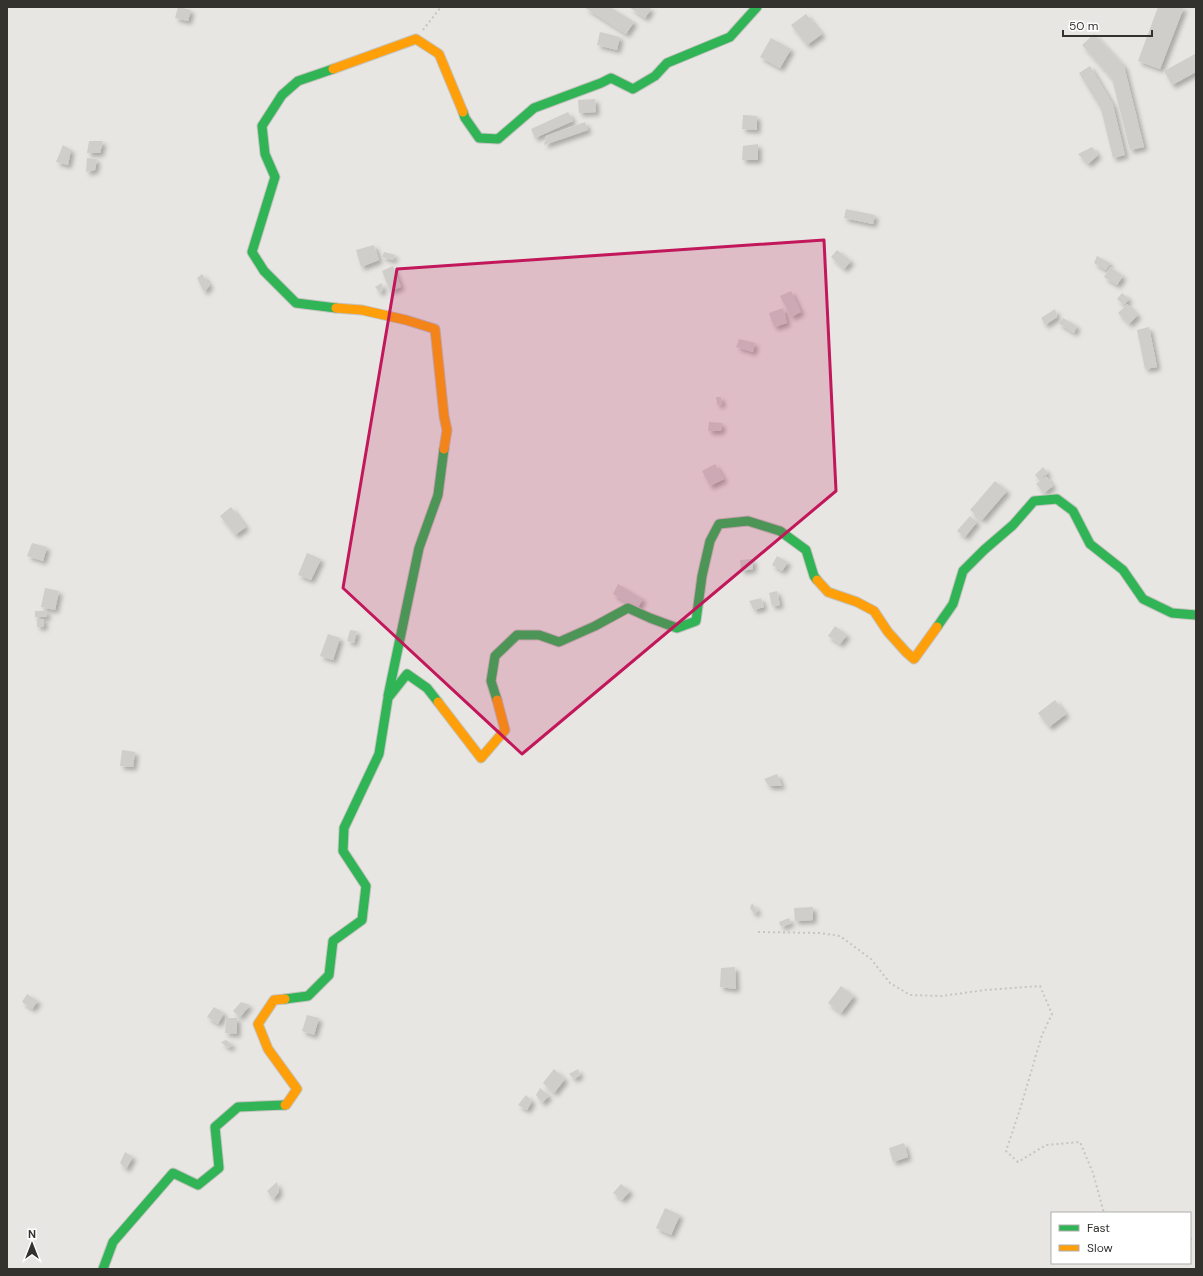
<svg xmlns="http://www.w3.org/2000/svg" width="1203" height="1276" font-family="'DM Sans',sans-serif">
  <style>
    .building { fill: #cfcecb; filter: url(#shadow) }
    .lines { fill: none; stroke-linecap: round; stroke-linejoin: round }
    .fast-casing { stroke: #c4c3c0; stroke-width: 11 }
    .slow-casing { stroke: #c4c3c0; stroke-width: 11 }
    .path { stroke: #c5c5c3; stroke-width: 2; stroke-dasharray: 2 3; stroke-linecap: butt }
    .fast { stroke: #30b455; stroke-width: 9 }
    .slow { stroke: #ff9f0a; stroke-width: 9 }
    .marked { fill: #c2185b; fill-opacity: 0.2; stroke: #c2185b; stroke-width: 3; stroke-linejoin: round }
  </style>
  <defs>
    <filter id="shadow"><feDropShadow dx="3.5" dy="3.5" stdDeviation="2" flood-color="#0004"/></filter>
  </defs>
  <rect width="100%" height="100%" fill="#e7e6e2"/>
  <path class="building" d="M178 7 191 10 188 21 175 18Z
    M584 7H610L634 22 626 34Z
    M629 7H648L651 9 645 18Z
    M1158 7H1184L1160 69 1138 61Z
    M806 14 822 34 807 45 791 25Z
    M600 32 620 37 617 50 597 45Z
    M1094 34 1124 66 1144 147 1130 150 1112 79 1082 45Z
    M771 38 791 49 780 68 760 57Z
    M1195 54 1196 72 1172 85 1164 71Z
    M1090 66 1113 105 1125 155 1113 158 1101 109 1079 73Z
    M595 99 596 112 579 113 578 100Z
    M568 112 573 121 535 138 531 129Z
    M743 115 757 116V130L742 129Z
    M585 122 588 130 544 145 546 136Z
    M89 141H103L100 153H87Z
    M758 144V160H742L743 146Z
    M63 145 71 150 68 165 56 162Z
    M1092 147 1098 155 1088 164 1078 154Z
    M87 158 97 159 95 170 86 172Z
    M846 209 875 215 873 224 844 218Z
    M374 245 379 260 361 267 356 250Z
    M837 250 851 261 844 269 831 257Z
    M384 252 395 255 393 260 382 257Z
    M1097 256 1110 263 1106 270 1094 263Z
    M393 266 401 287 390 291 382 271Z
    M1110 267 1123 276 1117 285 1104 277Z
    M202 274 210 285 204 292 197 278Z
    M382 283 383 290 380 293 375 287Z
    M791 291 801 312 791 317 780 296Z
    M1122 293 1129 299 1124 305 1117 299Z
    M1127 304 1138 315 1129 324 1118 313Z
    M783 308 787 323 774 327 769 313Z
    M1055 309 1057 317 1045 325 1041 318Z
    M1063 318 1077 326 1074 333 1058 323Z
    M1149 327 1157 367 1145 369 1137 330Z
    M739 339 755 343 753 352 736 347Z
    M716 397H721L722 404 717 405Z
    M709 422 722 423 721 431H708Z
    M715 464 724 479 710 486 702 471Z
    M1043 467 1048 473 1039 480 1035 475Z
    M1046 476 1053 486 1044 493 1036 484Z
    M995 481 1007 491 982 520 970 510Z
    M231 507 246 527 235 535 220 516Z
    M970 516 977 522 965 537 957 531Z
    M32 543 47 547 43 561 27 556Z
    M307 553 321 559 311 580 298 575Z
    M777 556 788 562 782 571 772 565Z
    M753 559V569L741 571 740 560Z
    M618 584 643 599 637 609 613 594Z
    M45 588 59 591 55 610 41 607Z
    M777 591 780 605 772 606 769 593Z
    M761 598 764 607 754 610 749 601Z
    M35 611H47V617H35Z
    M37 619H44V627H37Z
    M835 626 847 635 840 644 828 636Z
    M350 630 357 631 354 643 347 641Z
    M328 634 340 638 333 660 320 656Z
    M1055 700 1066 714 1049 727 1038 713Z
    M122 750 135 752 133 767 120 766Z
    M777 774 782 786H769L764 779Z
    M752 903 758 911 754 914 750 908Z
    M813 907V920L795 921 794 908Z
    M789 918 791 923 781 927 779 922Z
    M735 967 736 989 720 987 721 968Z
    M841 986 854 996 841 1013 828 1003Z
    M27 994 38 1001 32 1009 22 1002Z
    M241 1002 250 1005 240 1017 233 1011Z
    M214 1007 224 1013 218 1024 207 1017Z
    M307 1015 319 1018 314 1035 302 1031Z
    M226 1018H237V1034L225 1033Z
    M226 1040 233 1045 228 1048 221 1042Z
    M554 1069 565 1079 554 1093 543 1083Z
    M578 1069 580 1075 574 1079 569 1074Z
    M540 1088 549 1096 542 1103 536 1095Z
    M526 1095 532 1101 527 1110 518 1105Z
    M904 1143 908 1157 893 1162 889 1148Z
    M125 1152 133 1157 126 1169 120 1163Z
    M277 1182 279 1192 273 1199 267 1191Z
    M621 1184 630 1191 622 1200 613 1193Z
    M665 1208 680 1215 671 1235 656 1228Z"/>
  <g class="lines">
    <defs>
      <path id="fast" d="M333 69 298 81 282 95 262 126 265 154 275 177 252 252 264 271 296 303 336 308
        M463 112 465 118 479 138 498 139 534 108 601 83 611 78 633 89 655 76 667 63 730 37 757 7
        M937 627 953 604 963 571 984 550 1013 525 1034 501 1057 499 1073 511 1090 544 1123 570 1143 599 1172 613 1196 615
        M388 696 419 548 438 495 444 449
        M497 700 491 681 495 656 517 635H539L559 642 595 626 628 608 650 618 677 628 696 621 702 576 710 541 719 524 748 521 780 531 806 550 814 576 817 580
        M285 999 308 996 329 975 333 941 362 920 366 886 343 851 344 828 379 754 388 698 407 674 427 688 438 702
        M103 1269 113 1242 173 1173 198 1185 219 1168 215 1127 238 1107 285 1105"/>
      <path id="slow" d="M333 69 416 39 439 54 463 112
        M336 308 362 310 406 320 435 329 444 416 447 430 444 449
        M817 580 828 592 857 602 874 611 888 632 906 652 914 659 937 627
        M438 702 481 758 505 730 497 700
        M285 1105H286L297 1089 268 1049 258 1024 274 1000 285 999"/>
    </defs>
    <use href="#fast" class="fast-casing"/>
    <use href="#slow" class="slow-casing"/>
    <path class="path" d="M423 30 441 7
      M758 932 820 933 840 936 871 959 890 983 910 995 942 996 985 990 1040 986 1052 1014 1042 1035 1021 1106 1006 1151 1018 1162 1046 1145 1080 1142 1093 1173 1104 1213
      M1190 1239 1196 1240"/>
    <use href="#fast" class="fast"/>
    <use href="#slow" class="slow"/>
  </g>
  <path class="marked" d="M824 240 836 491 522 754 343 588 397 269Z"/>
  <rect width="1203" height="1276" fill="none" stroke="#33322f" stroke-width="16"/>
  <rect x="1051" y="1212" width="140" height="52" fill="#ffffff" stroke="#adadac"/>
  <rect x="1059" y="1225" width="20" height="6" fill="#30b455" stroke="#adadac"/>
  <text x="1087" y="1232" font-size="12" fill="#33322f">Fast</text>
  <rect x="1059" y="1245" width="20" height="6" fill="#ff9f0a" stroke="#adadac"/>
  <text x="1087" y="1252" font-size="12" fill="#33322f">Slow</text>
  <g transform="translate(32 1244)" stroke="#ffffff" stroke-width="3" paint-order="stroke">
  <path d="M0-3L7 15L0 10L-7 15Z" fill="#33322f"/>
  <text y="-6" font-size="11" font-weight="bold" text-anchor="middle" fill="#33322f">N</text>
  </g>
  <path d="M1063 30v6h89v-6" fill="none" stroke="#33322f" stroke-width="2"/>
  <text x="1069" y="30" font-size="12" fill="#33322f" stroke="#ffffff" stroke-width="3" paint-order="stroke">50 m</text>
</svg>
